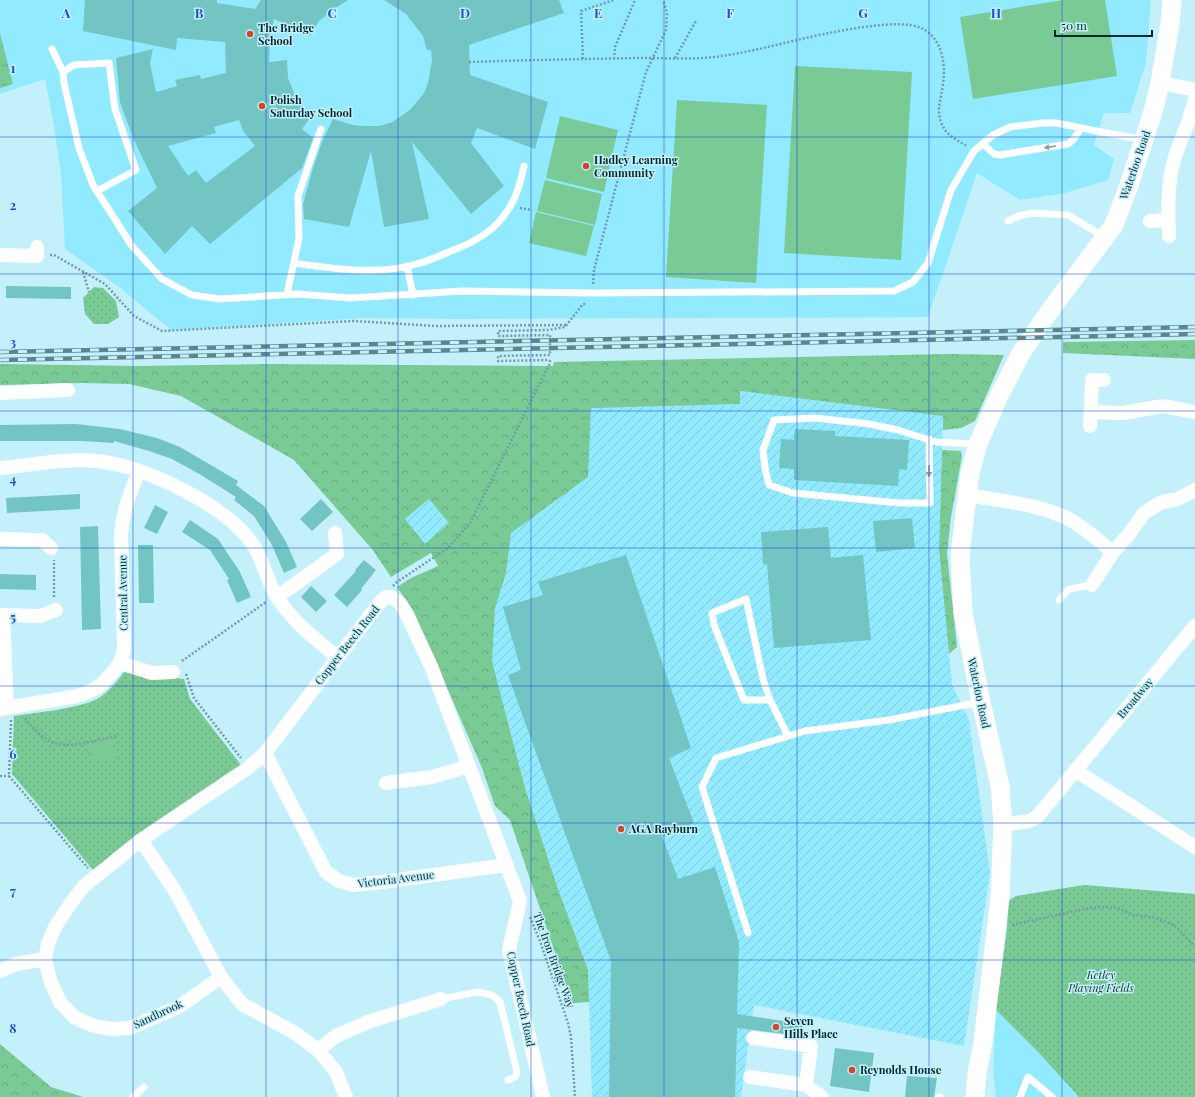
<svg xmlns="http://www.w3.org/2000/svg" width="1195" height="1097" font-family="'Playfair Display',serif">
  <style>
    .built { fill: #91eaff }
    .industrial { fill: url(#industrial-furrows) }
    .grass { fill: url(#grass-tufts) }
    .forest { fill: url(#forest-crowns); fill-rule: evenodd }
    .park { fill: url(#park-dots) }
    .garden { fill: #79ca95 }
    .building { fill: #73c5c4; fill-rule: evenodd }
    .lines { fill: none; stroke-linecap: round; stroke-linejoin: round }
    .path { stroke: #749ca5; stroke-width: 2.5; stroke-dasharray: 2 2; stroke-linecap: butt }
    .lane { stroke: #fff; stroke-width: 7 }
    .street { stroke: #fff; stroke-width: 14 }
    .secondary { stroke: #fff; stroke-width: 19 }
    .rail-casing { stroke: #5e858e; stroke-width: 4.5 }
    .rail { stroke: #c3f0fb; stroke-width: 3; stroke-dasharray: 9; stroke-linecap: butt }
    .oneway { fill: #8e9da0 }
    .grid { fill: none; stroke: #1d4ed8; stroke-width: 1; stroke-opacity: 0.55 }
    .poi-dot { fill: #d14727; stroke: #c3f0fb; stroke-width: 1.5 }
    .labels { text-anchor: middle; stroke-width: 3; stroke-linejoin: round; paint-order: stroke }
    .poi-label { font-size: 11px; font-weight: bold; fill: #04262d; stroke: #c3f0fb; text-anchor: start }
    .street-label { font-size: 11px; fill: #04262d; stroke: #c3f0fb }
    .park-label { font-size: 11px; font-style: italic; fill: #133721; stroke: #c3f0fb }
    .grid-label { font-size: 13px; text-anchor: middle; font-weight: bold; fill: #1d4ed8; stroke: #c3f0fb; stroke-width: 3; stroke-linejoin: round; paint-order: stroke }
  </style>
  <defs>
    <pattern id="industrial-furrows" width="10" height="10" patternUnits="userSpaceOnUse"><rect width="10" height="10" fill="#91eaff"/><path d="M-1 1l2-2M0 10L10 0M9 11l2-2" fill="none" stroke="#7bc9db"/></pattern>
    <pattern id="grass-tufts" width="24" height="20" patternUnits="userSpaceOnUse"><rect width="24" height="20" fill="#79ca95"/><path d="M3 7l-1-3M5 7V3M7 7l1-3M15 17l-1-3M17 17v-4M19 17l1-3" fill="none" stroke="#67ad81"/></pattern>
    <pattern id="forest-crowns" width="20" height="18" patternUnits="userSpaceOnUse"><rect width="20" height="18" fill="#79ca95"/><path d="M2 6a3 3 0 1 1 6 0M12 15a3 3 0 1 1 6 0" fill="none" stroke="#67ad81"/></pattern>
    <pattern id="park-dots" width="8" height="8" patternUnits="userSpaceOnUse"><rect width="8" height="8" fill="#79ca95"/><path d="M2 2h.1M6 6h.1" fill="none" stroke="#67ad81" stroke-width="1.8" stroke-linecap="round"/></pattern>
  </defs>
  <rect width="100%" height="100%" fill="#c3f0fb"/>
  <path class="built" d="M0 0H1151L1146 63 1130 113H1104L1094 145 1114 159 1108 180 1065 193 1020 200 977 173 928 317 456 319 362 318 171 330 119 287 65 249 61 174 54 126 45 79 0 94Z
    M996 1010 1039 1053 1079 1097H996L993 1070Z"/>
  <path class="industrial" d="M739 391 943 416 939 549 952 685 969 720 990 873 964 1046 754 1005 741 1097H592L588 970 558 889 525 788 492 661 480 526 532 409 740 404Z
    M429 499 449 523 425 545 405 519Z"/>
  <path class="grass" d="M0 33 13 84 0 88Z"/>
  <path class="forest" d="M1195 340V359L1063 353V342Z
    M949 354 1004 355 975 421 961 428 943 430V416L740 391V404L591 408 588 477 511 533 506 573 495 608 492 661 525 788 558 889 588 970 589 1002 572 1003 510 820 495 806 482 768 414 612 397 587 411 578 438 566 431 553 391 577 372 549 294 460 181 396 129 384 82 383 0 385V364L139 366 265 364 543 366H553L554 362ZM429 499 449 523 425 544 405 519Z
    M942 450 961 451 962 456 951 517 947 554 957 647 949 654 939 549Z
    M0 1044 51 1087 83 1097H0Z"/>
  <path class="park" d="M94 287 103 288 116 301 119 317 108 324H94L85 314 83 298Z
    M124 672 184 679 190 699 241 765 94 871 12 774 14 716C34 713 83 708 99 698 109 691 117 682 124 672Z
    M1084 885 1195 894V1097H1079L1039 1053 996 1010 1007 928 1008 901 1016 896Z"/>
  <path class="garden" d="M1063 0H1105L1117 76 973 99 960 17Z
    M795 66 912 72 901 260 784 253Z
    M677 100 767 105 756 283 666 277Z
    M560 116 618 130 604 192 546 178Z
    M545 180 602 194 595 225 537 211Z
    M536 212 594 226 586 256 529 243Z
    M112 739 117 756 94 763 89 746Z"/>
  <path class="building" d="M85 0H217V3L255 9 261 0H348L331 11 319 21 310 35 274 19 270 38 269 62 287 60 288 78 295 95 310 118 302 129 313 138 302 168 210 244 192 226 165 254 128 211 157 188 133 138 120 102 116 58 153 49 150 63 156 92 177 86 175 80 200 75 201 79 226 73 225 42 177 38 176 50 83 31ZM239 120 243 131 255 146 206 183 196 170 188 176 168 146 216 133 214 127Z
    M384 0H559L564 13 469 45 470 75 548 102 535 149 477 128 471 143 504 186 471 214 412 142 429 219 384 227 371 151 349 227 304 219 303 204 313 168 322 142 333 119 353 125 364 126H379L390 123 397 119 411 109 424 93 428 83 432 60 431 50H427L423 36 406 14Z
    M6 286 71 287V299L6 298Z
    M76 424 120 429 157 438 180 447 238 481 236 485 264 506 286 542 297 567 284 573 272 545 254 516 234 500 236 497 201 475 172 459 149 451 114 441V443L82 441H0V425Z
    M795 429 835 431V436L909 440 907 470 899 469 898 486 794 480V469L779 468 781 439 794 440Z
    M80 494V509L7 513 6 498Z
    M321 499 333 512 312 531 300 519Z
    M155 505 168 512 157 534 144 528Z
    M912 518 915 548 876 552 873 521Z
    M190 520 218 539 240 572 251 597 237 603 227 580 229 579 210 550 182 532Z
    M98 526 101 629 82 630 80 527Z
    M828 527 831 558 863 555 871 640 774 648 767 564H763L761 532Z
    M138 545H153L154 603H139Z
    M626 555 691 748 669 758 694 823 662 836 678 879 715 867 739 942 737 1014 803 1024 801 1036 737 1028 735 1097H609L611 961 508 675 521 670 503 607 543 595 538 582Z
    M364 560 376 570 361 589 362 590 347 607 334 595 356 571 355 570Z
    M0 574 36 575V590L0 589Z
    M311 586 327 601 316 612 301 597Z
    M835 1048 874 1053 869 1092 830 1086Z
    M907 1076 937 1078 934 1097H905Z"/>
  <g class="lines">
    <path class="path" d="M675 58 696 21
      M583 59 581 11 614 0
      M614 59 615 47 635 0
      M469 62C526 60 582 59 639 58 660 58 681 59 702 58 721 57 740 53 759 49 791 42 899 12 925 30 942 41 946 64 943 84 941 102 934 113 945 130 949 136 960 142 967 146
      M520 208 532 210
      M50 255H54L105 284 134 316 162 331 354 321 435 326 567 325
      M83 272 89 292
      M593 284 594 270 646 72 666 30 667 13 663 0
      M393 586 397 582 448 548 470 523 549 365 550 361 548 360 498 361V356L550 355V335L498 336V331L548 330 565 327 583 304H586
      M54 597V560
      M182 661 266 602
      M186 674 194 698 241 758
      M25 718C55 758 74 744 117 736
      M11 720 9 776 88 868
      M0 776H9
      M530 917 540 941 568 1023 571 1037 575 1097
      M1012 925 1089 908 1103 907 1118 908 1133 915 1152 917 1174 925 1195 947"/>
    <path class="lane" d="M52 49 63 72 64 83 79 148 93 185 132 246 162 279 192 295 220 299 297 294 351 298 462 291 593 293 894 291 913 282 928 263 951 190 974 151 993 135 1010 127 1043 123H1056L1143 140
      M63 72 74 65 109 63 115 109 136 170 97 191
      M983 144 994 154 1000 155 1068 144 1073 140 1081 128
      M1008 221 1019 216 1032 213 1068 215 1104 237
      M294 263C335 269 380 276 420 263 431 260 441 255 451 251 470 244 490 234 502 218 515 203 520 185 524 166
      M407 266 413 295
      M287 294 299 238 298 196 321 129
      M929 439 930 503H899L793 493 769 485 765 468 763 450 774 420 815 418 869 424 898 430 936 442 978 444
      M1059 600 1069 589 1092 585
      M770 700H744L714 625 712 613 746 599 763 679 770 700 788 736
      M748 933 702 787 716 758 805 731 889 720 980 702
      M441 999 478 992 492 995 500 1002 517 1072 515 1077 508 1080
      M133 1097 144 1087
      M939 1097H940
      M1020 1097 1028 1077 1052 1097"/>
    <path class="street" d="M1160 83 1195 90
      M1150 221 1168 220
      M1169 236C1168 209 1167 183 1175 157 1181 137 1191 119 1195 98
      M0 255 37 256V247
      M0 393 68 390
      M1091 412 1123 413 1163 406 1195 412
      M1090 426 1092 380H1104
      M0 468C32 465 65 458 97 461 144 466 224 504 252 543 262 557 266 577 274 592 289 619 314 638 337 657
      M139 472C129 495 123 510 121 535L124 649 120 663 152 673 173 672
      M967 495C1000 501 1044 504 1074 522 1087 530 1100 542 1113 552L1129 534 1144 513 1162 502 1178 499 1195 490
      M0 539 42 540 51 548
      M1092 585 1113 552
      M277 597 337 554 335 533
      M0 615H3L7 708
      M3 615 40 616 56 610
      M0 709 77 696C100 689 106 681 120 663
      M265 753 326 872 339 881 353 885 382 882 507 865
      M1075 770 1195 847
      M386 783 432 777 469 766
      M1003 825 1029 821 1037 817 1195 626
      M141 840 175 891 221 977 242 1004 295 1033 318 1050 336 1072 346 1097
      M0 971 16 964 45 959
      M221 977 180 1006 130 1028 112 1029 94 1026 74 1017 60 1002 50 980 45 959 48 944 55 927 70 904 84 886 141 840 248 768 265 753 381 601 386 597H391L400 603 406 613 431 666 520 901 509 950 543 1097
      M753 1038 811 1046 806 1085
      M318 1050 336 1036 368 1022 441 999
      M750 1077 806 1085 822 1097"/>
    <path class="secondary" d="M975 1097 977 1073 983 1042 1000 898 1003 825 1000 786 981 702 963 612 960 555 970 473 978 444 997 400 1021 353 1051 309 1114 225 1129 185 1153 112 1160 83 1170 24 1172 0"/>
    <defs>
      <path id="rail" d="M0 352 1195 327
        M0 360 1195 334"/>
    </defs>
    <use href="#rail" class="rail-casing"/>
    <use href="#rail" class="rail"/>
  </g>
  <defs><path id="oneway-solid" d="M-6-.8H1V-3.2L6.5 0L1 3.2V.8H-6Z"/></defs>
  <g class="oneway">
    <use href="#oneway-solid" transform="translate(1050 147) rotate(171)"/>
    <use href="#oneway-solid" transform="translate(929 471) rotate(90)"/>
  </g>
  <path class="grid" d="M133 0V1097M266 0V1097M398 0V1097M531 0V1097M664 0V1097M797 0V1097M929 0V1097M1062 0V1097M0 137H1195M0 274H1195M0 411H1195M0 548H1195M0 686H1195M0 823H1195M0 960H1195"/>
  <g class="poi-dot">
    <circle cx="250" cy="34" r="4"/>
    <circle cx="262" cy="106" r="4"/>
    <circle cx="586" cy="166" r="4"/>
    <circle cx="621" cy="829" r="4"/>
    <circle cx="776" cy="1027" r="4"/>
    <circle cx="852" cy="1070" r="4"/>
  </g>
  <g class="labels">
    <g class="poi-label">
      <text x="258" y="32">The Bridge<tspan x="258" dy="13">School</tspan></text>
      <text x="270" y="104">Polish<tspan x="270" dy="13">Saturday School</tspan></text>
      <text x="594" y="164">Hadley Learning<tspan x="594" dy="13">Community</tspan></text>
      <text x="629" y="833">AGA Rayburn</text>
      <text x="784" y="1025">Seven<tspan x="784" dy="13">Hills Place</tspan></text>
      <text x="860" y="1074">Reynolds House</text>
    </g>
    <g class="street-label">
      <text transform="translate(1135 165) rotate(-71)" y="4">Waterloo Road</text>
      <text transform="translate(123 593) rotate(-91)" y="4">Central Avenue</text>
      <text transform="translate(347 645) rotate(-52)" y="4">Copper Beech Road</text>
      <text transform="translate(979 693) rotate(78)" y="4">Waterloo Road</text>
      <text transform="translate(1135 698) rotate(-50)" y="4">Broadway</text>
      <text transform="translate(396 879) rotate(-7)" y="4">Victoria Avenue</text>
      <text transform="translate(554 960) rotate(70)" y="4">The Iron Bridge Way</text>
      <text transform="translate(521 999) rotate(78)" y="4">Copper Beech Road</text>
      <text transform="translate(158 1014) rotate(-25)" y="4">Sandbrook</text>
    </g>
    <g class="park-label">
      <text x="1101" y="979">Ketley<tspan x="1101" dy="13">Playing Fields</tspan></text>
    </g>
  </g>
  <g class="grid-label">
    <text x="66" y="18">A</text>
    <text x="199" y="18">B</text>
    <text x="332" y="18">C</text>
    <text x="465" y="18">D</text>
    <text x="598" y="18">E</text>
    <text x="730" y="18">F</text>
    <text x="863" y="18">G</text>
    <text x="996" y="18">H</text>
    <text x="13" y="73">1</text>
    <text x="13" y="210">2</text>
    <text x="13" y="347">3</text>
    <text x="13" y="484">4</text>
    <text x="13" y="622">5</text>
    <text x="13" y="759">6</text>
    <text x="13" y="896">7</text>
    <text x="13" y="1033">8</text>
  </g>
  <path d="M1055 30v6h97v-6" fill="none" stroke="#04262d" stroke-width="2"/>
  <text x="1061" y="30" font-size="12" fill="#04262d" stroke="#c3f0fb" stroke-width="3" paint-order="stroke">50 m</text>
</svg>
